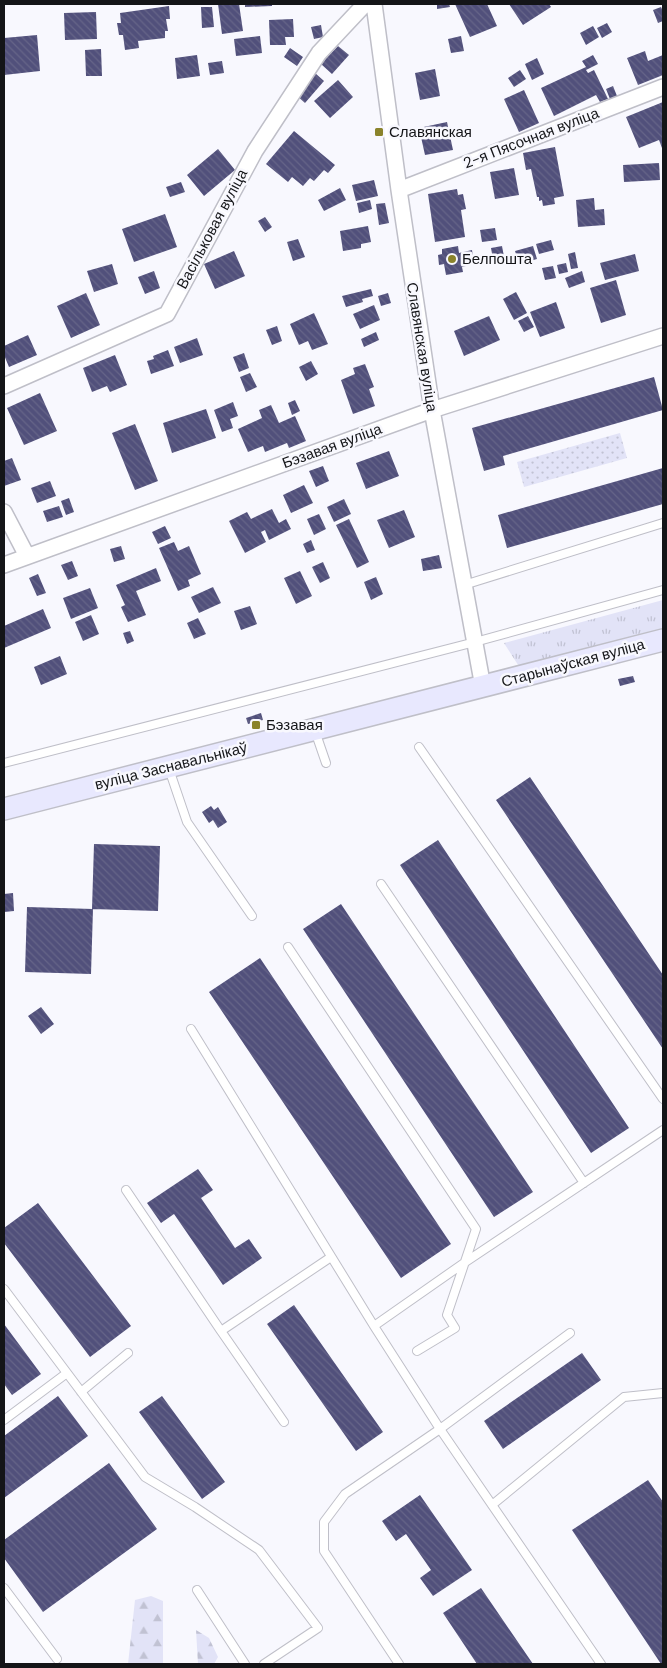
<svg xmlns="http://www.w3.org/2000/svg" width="667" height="1668" font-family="'DM Sans',sans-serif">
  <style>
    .grass { fill: url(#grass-tufts) }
    .forest { fill: url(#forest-firs) }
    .park { fill: url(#park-dots) }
    .building { fill: url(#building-back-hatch) }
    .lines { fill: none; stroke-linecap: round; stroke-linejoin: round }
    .lane-casing { stroke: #bfbfc8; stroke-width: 10 }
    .street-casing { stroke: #bfbfc8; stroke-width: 18 }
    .secondary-casing { stroke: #bfbfc8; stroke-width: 24 }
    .lane { stroke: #fff; stroke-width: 8 }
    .street { stroke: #fff; stroke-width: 15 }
    .secondary { stroke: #e8e8fe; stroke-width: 21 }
    .poi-dot { fill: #8a832b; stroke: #f8f8fe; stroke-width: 2 }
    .labels { text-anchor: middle; stroke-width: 5; stroke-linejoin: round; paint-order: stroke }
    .poi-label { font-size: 15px; fill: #141518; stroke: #f8f8fe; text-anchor: start }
    .street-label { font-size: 15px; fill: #141518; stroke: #f8f8fe }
  </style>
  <defs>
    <pattern id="grass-tufts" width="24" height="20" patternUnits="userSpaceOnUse" patternTransform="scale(1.25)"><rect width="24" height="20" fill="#e2e3f7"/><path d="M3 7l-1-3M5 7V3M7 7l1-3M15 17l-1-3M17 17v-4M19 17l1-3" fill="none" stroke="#c1c2d3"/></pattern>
    <pattern id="forest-firs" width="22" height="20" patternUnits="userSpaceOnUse" patternTransform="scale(1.25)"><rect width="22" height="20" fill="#e2e3f7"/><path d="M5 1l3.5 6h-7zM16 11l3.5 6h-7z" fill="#c1c2d3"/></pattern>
    <pattern id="park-dots" width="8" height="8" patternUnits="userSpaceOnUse" patternTransform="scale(1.25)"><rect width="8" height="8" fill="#e2e3f7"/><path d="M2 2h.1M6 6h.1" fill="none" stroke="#c1c2d3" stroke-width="1.8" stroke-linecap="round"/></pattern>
    <pattern id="building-back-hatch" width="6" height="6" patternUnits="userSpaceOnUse" patternTransform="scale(1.25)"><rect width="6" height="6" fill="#51507b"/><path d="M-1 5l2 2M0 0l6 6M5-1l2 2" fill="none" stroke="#666588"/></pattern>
  </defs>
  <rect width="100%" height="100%" fill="#f8f8fe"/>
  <path class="grass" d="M663 600V629L520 668 504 643Z"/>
  <path class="forest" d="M151 1596 163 1601V1664H128L135 1600Z
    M196 1630 209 1638 218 1657 214 1664H198Z"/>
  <path class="park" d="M620 433 627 458 524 487 517 462Z"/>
  <path class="building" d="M218 4H239L243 31 222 34Z
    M245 4H272V6L245 7Z
    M437 4H449L450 7 437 9Z
    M455 4H487L497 26 470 37Z
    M509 4H549L551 7 523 25Z
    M169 6 170 19H166L168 31H165V38L138 41 139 48 125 50 123 35H119L117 23H121L120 13Z
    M201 7H212L214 27 202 28Z
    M661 7 663 11V21L658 23 653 10Z
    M96 12 97 39 65 40 64 13Z
    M293 19 294 37H285L286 45H270L269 20Z
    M607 23 612 32 602 38 597 28Z
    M321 25 323 37 314 39 311 27Z
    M593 26 599 37 586 45 580 33Z
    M37 35 40 71 4 75V38Z
    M260 36 262 53 236 56 234 39Z
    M461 36 464 51 451 53 448 39Z
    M338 46 349 55 332 74 321 64Z
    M290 48 303 57 297 66 284 57Z
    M101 49 102 76H86L85 50Z
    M645 51 648 61 663 55V75L638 85 627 58Z
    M197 55 200 76 177 79 175 58Z
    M593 55 598 64 586 70 588 73 594 70 608 99 600 102 596 95 554 116 541 88 586 67 582 61Z
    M537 58 544 74 532 80 525 64Z
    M222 61 224 73 210 75 208 63Z
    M435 69 440 96 420 100 415 73Z
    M520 70 526 79 514 87 508 78Z
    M315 73 324 81 305 103 296 95Z
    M338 80 353 97 330 118 314 101Z
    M613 86 617 96 610 99 606 89Z
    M524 90 539 123 519 132 504 99Z
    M663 102V147L662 148 659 140 639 148 626 117Z
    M447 122 453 150 425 155 419 128Z
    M294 131 335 165 328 173 324 170 314 181 310 178 303 186 292 177 288 182 266 164Z
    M555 147 564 196 554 198 555 204 543 206 542 200 539 201V197H537L531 169 526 170 523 153Z
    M218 149 235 170 204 196 187 175Z
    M659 163 660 180 624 182 623 165Z
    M514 168 519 195 495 199 490 172Z
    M374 180 378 196 356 201 352 185Z
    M181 182 185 192 170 197 166 187Z
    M340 188 346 200 324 211 318 200Z
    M457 189 458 195 463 194 466 209 461 210 465 237 435 242 428 194Z
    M594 198 595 210 604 209 605 225 578 227 576 200Z
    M370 200 372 209 359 213 357 203Z
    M385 203 389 223 379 225 376 204Z
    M165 214 177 247 134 262 122 229Z
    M265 217 272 227 265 232 258 221Z
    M368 226 371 242 361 244V248L343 251 340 231Z
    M495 228 497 240 482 242 480 230Z
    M298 239 305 257 293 261 287 242Z
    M551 240 554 250 539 254 536 244Z
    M458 246 459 253 472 250 474 264 462 267 463 272 446 275 444 264 439 265 438 255 442 254V249Z
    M502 246 505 262 494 265 491 248Z
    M533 246 537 259 519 264 515 251Z
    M234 251 245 276 215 289 204 264Z
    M575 252 578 268 571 269 568 254Z
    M635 254 639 271 605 280 600 263Z
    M566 263 568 272 559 274 557 265Z
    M112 264 118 284 94 292 87 271Z
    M553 266 556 278 545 280 542 268Z
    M154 271 160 288 145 294 138 277Z
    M582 271 585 282 569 288 565 278Z
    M616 280 626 315 601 323 590 288Z
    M371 289 373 296 362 299 363 302 346 307 342 296Z
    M516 292 527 313 514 320 503 299Z
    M86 293 100 325 71 338 57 306Z
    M388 293 391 303 381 306 378 296Z
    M556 302 565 328 540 337 530 312Z
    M374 305 380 320 360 329 353 314Z
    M314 313 328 344 312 350 308 341 299 345 290 324Z
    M489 316 500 340 464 356 454 331Z
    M528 316 534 327 524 332 518 321Z
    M277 326 282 341 272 345 266 330Z
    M376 332 379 340 364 347 361 339Z
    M28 335 37 355 9 367 4 355V346Z
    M197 338 203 355 180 363 174 347Z
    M168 350 174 366 151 374 147 361 154 359 153 356Z
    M244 353 249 368 239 372 233 357Z
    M115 355 127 385 110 392 107 386 92 392 83 368Z
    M311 361 318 374 306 381 299 367Z
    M365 364 374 387 369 389 375 406 353 414 341 380 355 374 353 368Z
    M250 373 257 387 246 392 240 377Z
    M654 377 663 410 503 456 505 465 484 471 472 428Z
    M40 393 57 431 24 445 7 408Z
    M295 400 300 411 292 415 288 403Z
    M233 402 238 416 230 419 233 428 222 432 214 410Z
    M271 405 279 423 295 416 306 441 289 448 287 443 265 452 263 446 248 452 238 429 262 418 259 410Z
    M206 409 216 438 172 453 163 423Z
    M135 424 158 481 135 490 112 433Z
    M389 451 399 476 366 489 356 463Z
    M12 458 21 480 4 486V461Z
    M323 466 329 481 316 487 309 471Z
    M663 468V504L507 548 498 515Z
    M50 481 56 496 37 503 31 488Z
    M304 485 313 503 291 513 283 495Z
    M69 498 74 512 66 515 61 501Z
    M344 499 351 514 334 522 327 507Z
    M59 506 63 517 47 522 43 511Z
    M272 509 279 523 286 519 291 529 269 540 265 530 261 532 266 542 245 553 229 521 247 512 251 519Z
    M404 510 415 537 389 548 377 520Z
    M319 514 326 529 314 535 307 519Z
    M349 519 369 562 357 568 336 525Z
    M165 526 171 538 158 544 152 532Z
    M311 540 315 550 307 553 303 544Z
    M174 542 178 551 189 546 201 574 188 580 190 586 178 591 159 548Z
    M121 546 125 559 114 562 110 549Z
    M439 555 442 568 423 571 421 559Z
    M72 561 78 576 68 580 61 565Z
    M323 562 330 578 320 583 312 567Z
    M156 568 161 581 136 591 146 615 128 622 121 607 125 605 116 585Z
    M300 571 312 596 296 604 284 578Z
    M38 574 46 593 37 596 29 578Z
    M376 577 383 594 371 600 364 582Z
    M213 587 221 603 199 613 191 597Z
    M90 588 98 608 71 619 63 598Z
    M250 606 257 624 241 630 234 611Z
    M43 609 51 628 4 648V626Z
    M91 615 99 634 83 641 75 622Z
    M198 618 206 634 194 639 187 623Z
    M130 631 134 641 127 644 123 633Z
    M60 656 67 674 41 685 34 667Z
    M633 676 635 682 620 686 618 679Z
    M261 713 263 720 248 724 246 718Z
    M530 777 663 975V1049L496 800Z
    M211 806 214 810 218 807 227 822 218 828 213 820 209 823 202 812Z
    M438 840 629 1128 591 1153 400 865Z
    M94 844 160 846 158 911 92 909Z
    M13 893 14 911 4 912V894Z
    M341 904 533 1192 494 1217 303 929Z
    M27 907 93 909 91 974 25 972Z
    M260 958 451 1244 401 1278 209 992Z
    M41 1007 54 1024 41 1034 28 1016Z
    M198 1169 213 1190 201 1198 235 1248 249 1239 262 1258 223 1285 174 1214 161 1223 147 1203Z
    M38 1203 131 1326 90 1357 4 1243V1228Z
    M294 1305 383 1432 356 1451 267 1324Z
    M4 1324 41 1374 12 1395 4 1384Z
    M582 1353 601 1380 503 1449 484 1421Z
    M58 1396 88 1436 4 1498V1436Z
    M162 1396 225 1482 202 1499 139 1412Z
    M109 1463 157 1529 43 1612 4 1558V1540Z
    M648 1480 663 1502V1664H661L572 1530Z
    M420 1495 472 1570 433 1596 420 1578 431 1570 406 1534 396 1541 382 1521Z
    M481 1588 533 1664H477L443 1613Z"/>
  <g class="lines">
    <defs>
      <path id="lane" d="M464 585 663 523
        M315 731 326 763
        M419 747 663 1099
        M4 763 475 642 663 590
        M169 769 187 822 252 916
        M381 884 584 1183
        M288 947 476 1229 447 1315 455 1328 417 1351
        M191 1029 374 1326 440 1429 601 1664
        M126 1190 221 1331 331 1257
        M4 1289 145 1477 195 1507 259 1550 318 1628 264 1664
        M374 1326 464 1263 663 1130
        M221 1331 284 1422
        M81 1392 128 1353
        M4 1420 67 1373
        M492 1505 624 1397 663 1393
        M4 1588 57 1659
        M197 1590 245 1664
        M399 1664 324 1551V1522L345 1494 440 1429 570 1333"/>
      <path id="street" d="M374 4 399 190 432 410 483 687
        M399 190 663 87
        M4 386 167 314 255 151 319 53 365 4
        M4 512 27 556
        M4 565 432 410 663 336"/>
      <path id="secondary" d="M4 809C224 753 444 698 663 640"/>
    </defs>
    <use href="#lane" class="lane-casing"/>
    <use href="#street" class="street-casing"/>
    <use href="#secondary" class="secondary-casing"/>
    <use href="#lane" class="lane"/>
    <use href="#street" class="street"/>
    <use href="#secondary" class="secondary"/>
  </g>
  <g class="poi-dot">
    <rect x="374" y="127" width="10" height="10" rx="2.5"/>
    <circle cx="452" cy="259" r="5"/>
    <rect x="251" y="720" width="10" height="10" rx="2.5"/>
  </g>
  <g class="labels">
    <g class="poi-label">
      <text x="389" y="137">Славянская</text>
      <text x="462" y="264">Белпошта</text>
      <text x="266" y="730">Бэзавая</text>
    </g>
    <g class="street-label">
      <text transform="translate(531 138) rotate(-21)" y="5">2-я Пясочная вуліца</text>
      <text transform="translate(212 229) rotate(-62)" y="5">Васільковая вуліца</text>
      <text transform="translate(422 347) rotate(81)" y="5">Славянская вуліца</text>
      <text transform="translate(332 446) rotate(-20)" y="5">Бэзавая вуліца</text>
      <text transform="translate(573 663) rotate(-15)" y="5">Старынаўская вуліца</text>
      <text transform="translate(171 766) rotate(-14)" y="5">вуліца Заснавальнікаў</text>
    </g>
  </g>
  <rect width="667" height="1668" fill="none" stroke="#141518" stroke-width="10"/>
</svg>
